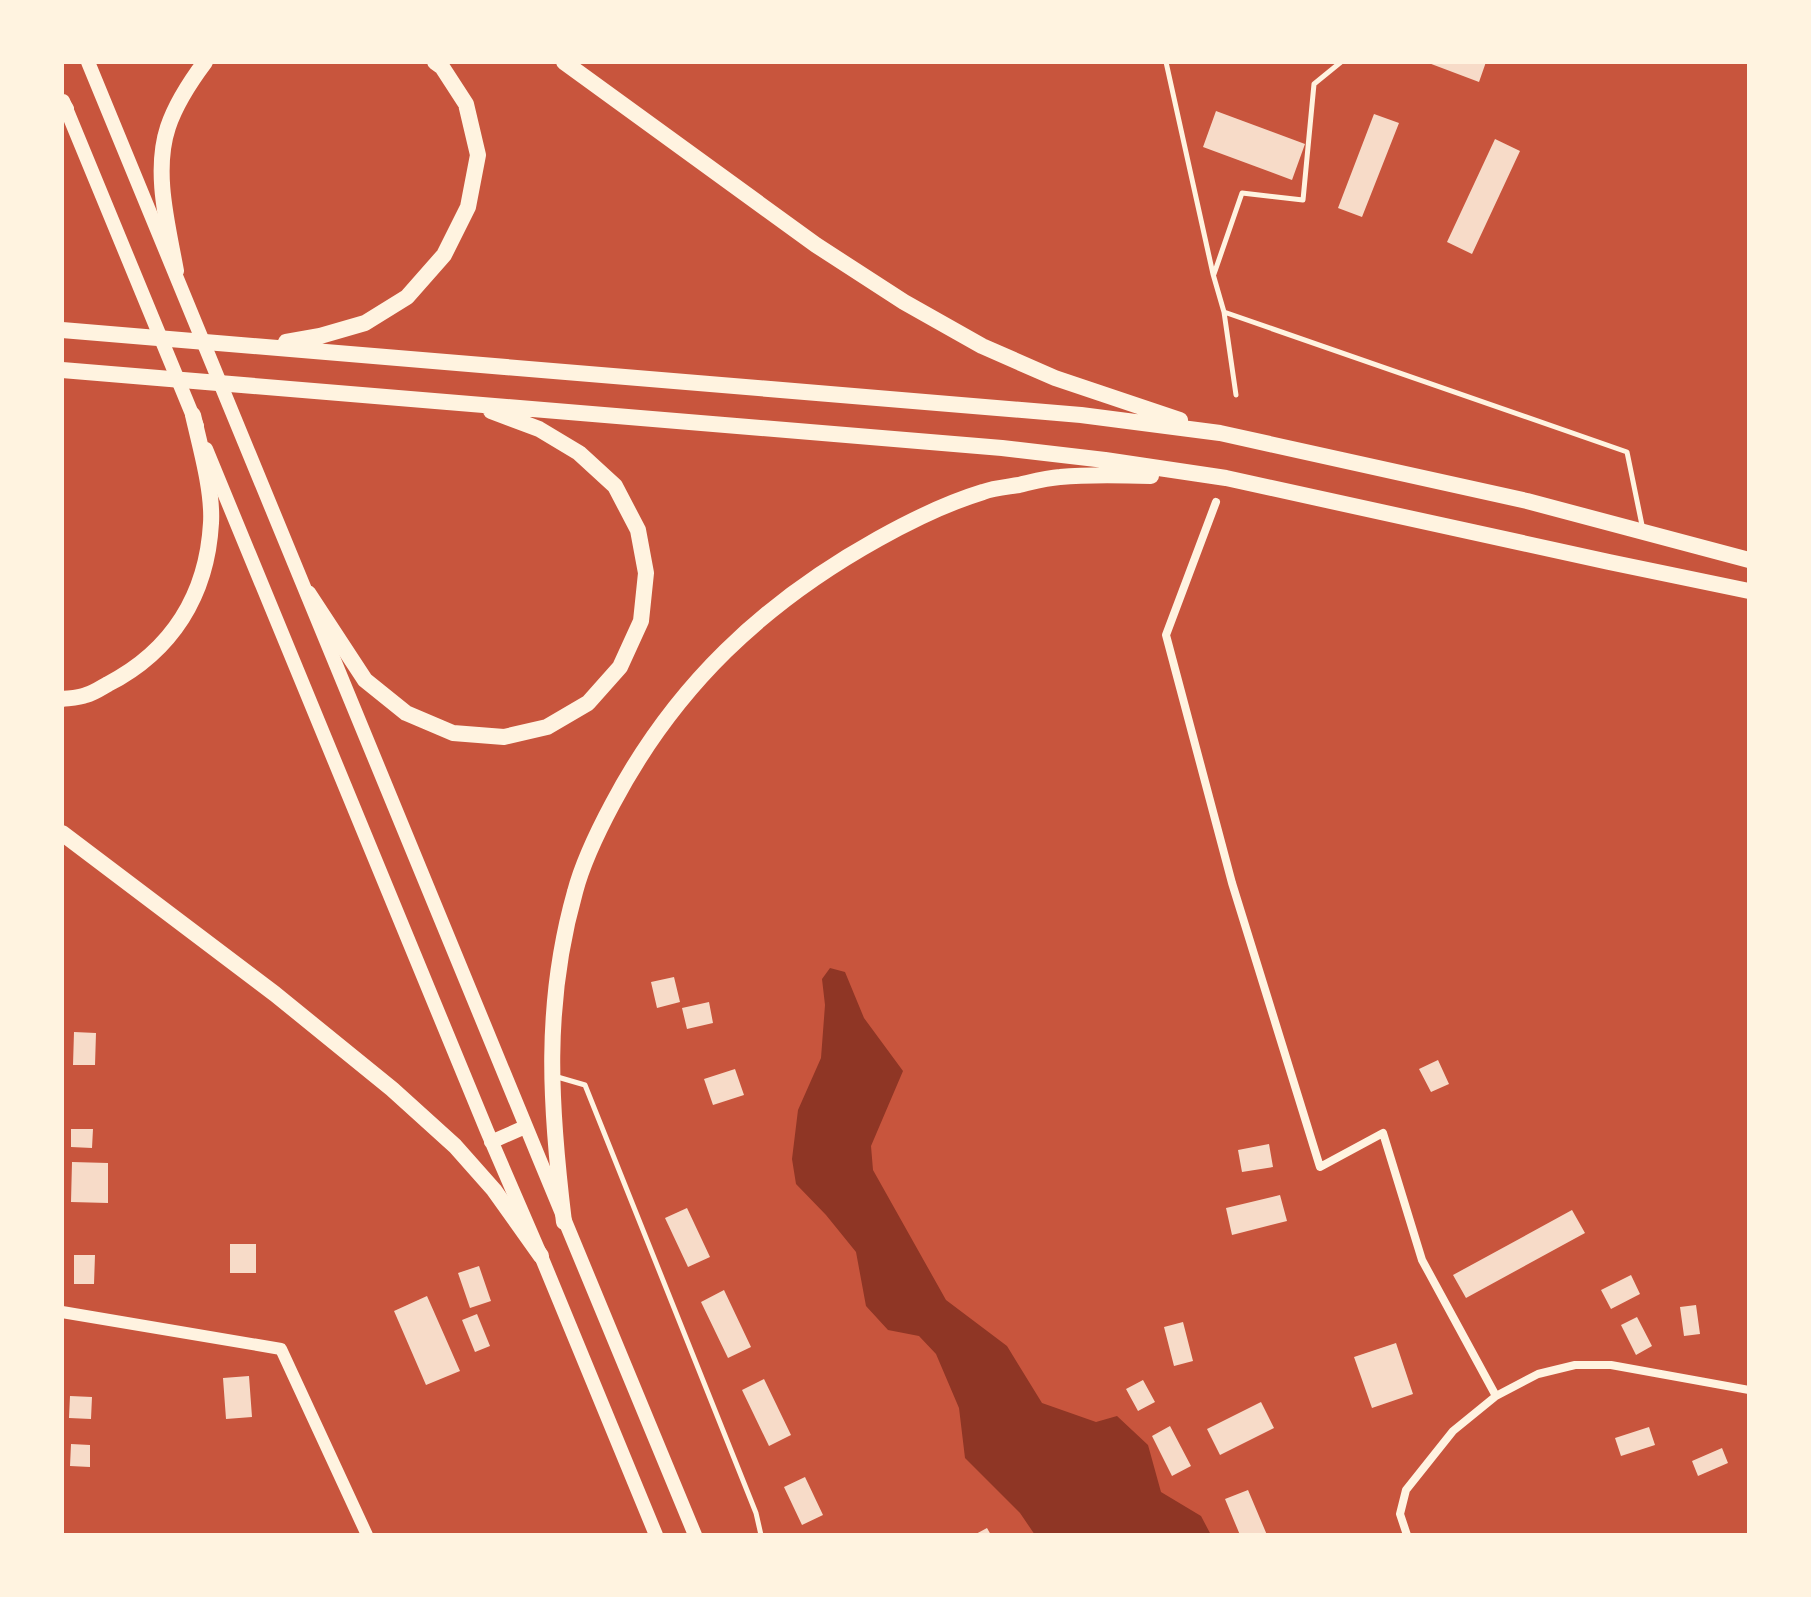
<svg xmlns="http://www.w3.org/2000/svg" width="1811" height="1597" font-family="'Golos Text',sans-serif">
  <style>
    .water { fill: #8f3625 }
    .building { fill: #f7dbc8 }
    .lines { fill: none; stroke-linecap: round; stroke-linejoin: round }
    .service { stroke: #fff3e0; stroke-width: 5 }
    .minor { stroke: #fff3e0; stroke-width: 8 }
    .tertiary { stroke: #fff3e0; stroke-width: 12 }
    .primary { stroke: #fff3e0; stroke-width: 14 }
    .trunk { stroke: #fff3e0; stroke-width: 16 }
  </style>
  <rect width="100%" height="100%" fill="#c8553d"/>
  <path class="water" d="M830 968 845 972 864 1018 903 1071 871 1146 873 1170 946 1300 1007 1346 1042 1403 1096 1422 1117 1416 1148 1445 1161 1492 1201 1516 1211 1535H1035L1020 1513 965 1458 959 1408 936 1354 919 1336 888 1330 866 1306 856 1252 826 1215 796 1184 792 1159 798 1110 821 1058 825 1005 822 979Z"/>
  <path class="building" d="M1426 62H1486L1479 82Z
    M1216 111 1305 144 1292 180 1203 147Z
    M1374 114 1399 123 1362 217 1338 208Z
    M1495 139 1520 151 1472 254 1447 242Z
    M674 977 680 1002 657 1008 651 982Z
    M709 1002 713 1023 687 1029 682 1008Z
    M74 1032 96 1033 95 1065H73Z
    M1438 1060 1449 1084 1431 1092 1419 1069Z
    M735 1069 744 1095 713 1105 704 1079Z
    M71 1129H93L92 1148 71 1147Z
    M1269 1144 1273 1167 1242 1172 1238 1150Z
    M72 1162 108 1163V1203L71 1202Z
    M1280 1195 1287 1221 1232 1235 1226 1208Z
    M687 1208 710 1257 688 1267 665 1218Z
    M1572 1210 1585 1233 1466 1298 1453 1275Z
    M230 1244H256V1273H230Z
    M74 1255H95L94 1284H74Z
    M479 1266 491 1301 470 1308 458 1273Z
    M1631 1275 1640 1294 1611 1309 1601 1290Z
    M724 1290 751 1347 728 1358 701 1302Z
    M427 1296 460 1371 426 1385 394 1311Z
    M1696 1305 1700 1334 1684 1336 1680 1307Z
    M477 1314 490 1346 475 1352 462 1320Z
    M1637 1317 1652 1346 1636 1355 1621 1325Z
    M1183 1322 1193 1361 1174 1366 1164 1327Z
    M1396 1343 1413 1394 1372 1408 1354 1357Z
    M249 1376 252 1417 226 1419 223 1378Z
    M764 1379 791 1435 769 1446 742 1390Z
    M1143 1380 1155 1402 1138 1411 1126 1389Z
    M70 1396 92 1397 91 1419 69 1418Z
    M1261 1402 1274 1428 1220 1455 1207 1429Z
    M1170 1426 1191 1466 1172 1476 1152 1436Z
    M1649 1427 1655 1445 1621 1456 1615 1438Z
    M71 1444 90 1445V1467L70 1466Z
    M1722 1448 1728 1463 1698 1476 1692 1461Z
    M805 1477 823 1515 802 1525 784 1487Z
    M1248 1490 1267 1535H1240L1225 1499Z
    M987 1528 991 1535H974Z"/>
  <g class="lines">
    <path class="service" d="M1166 62 1213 274 1224 312 1627 452 1643 530
      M1214 274 1242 193 1303 200 1314 84 1341 62
      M1224 312 1236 395
      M554 1076 585 1085 756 1513 761 1535"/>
    <path class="minor" d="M1216 502 1166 635 1232 883 1320 1167 1383 1133 1422 1260 1496 1396
      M1407 1535 1400 1514 1406 1490 1453 1431 1496 1396 1538 1374 1575 1365H1611L1749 1390"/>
    <path class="tertiary" d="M62 1312 281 1349 367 1535"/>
    <path class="primary" d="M88 62C294 551 490 1045 695 1535
      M63 101 197 426
      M206 449 487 1131 541 1256 656 1535
      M491 1142 525 1127"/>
    <path class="trunk" d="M564 62 816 245 904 302 982 346 1055 378 1180 420
      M62 103 66 109
      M176 271C168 226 153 172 168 127 176 103 190 82 205 62
      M62 330 1081 415 1220 433 1527 501 1749 560
      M286 342 320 336 365 323 407 297 444 255 468 207 478 155 466 104 442 67 435 62
      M62 370 1002 448 1105 460 1226 478 1609 562 1749 591
      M308 593 365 680 406 713 453 733 504 737 547 727 588 703 620 667 641 621 646 573 638 530 615 486 579 453 539 429 491 411
      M62 699C70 698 79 698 86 695 94 693 101 688 108 684 172 651 207 595 211 523 213 491 200 446 193 415
      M62 833 275 994 392 1089 455 1146 494 1190 541 1256
      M564 1222C550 1107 543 1005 575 892 583 861 598 831 613 803 675 686 763 603 878 539 912 520 947 503 983 492 994 488 1007 487 1019 485 1032 482 1046 478 1060 477 1090 474 1121 475 1151 476"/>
  </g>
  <rect width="1811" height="1597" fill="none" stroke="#fff3e0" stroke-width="128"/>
</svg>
